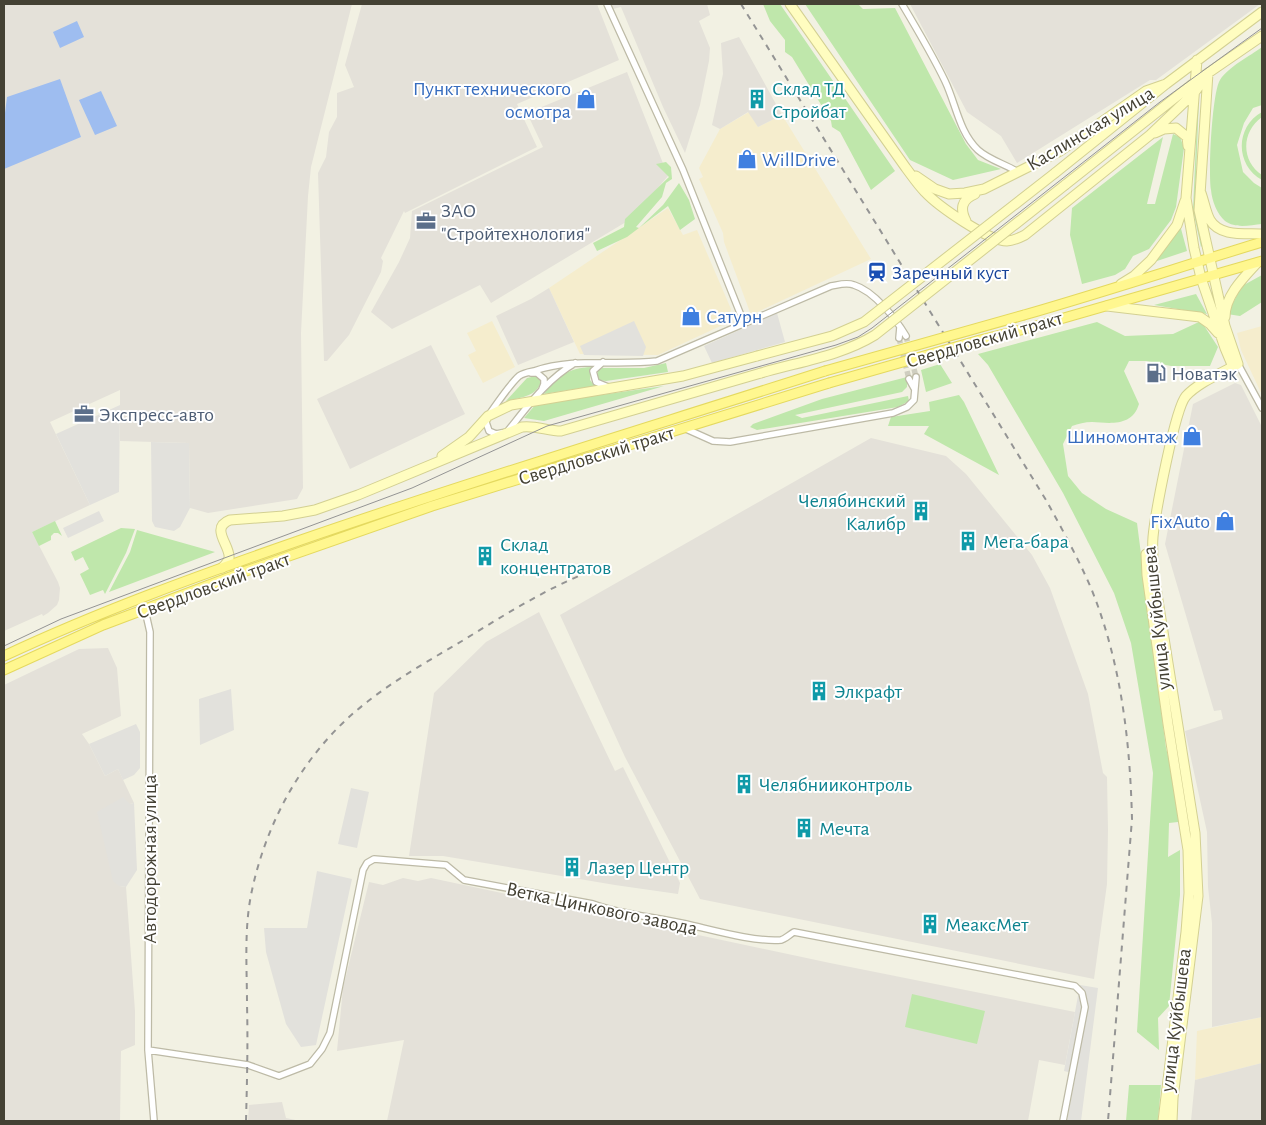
<svg xmlns="http://www.w3.org/2000/svg" width="1266" height="1125" font-family="'Alegreya Sans',sans-serif">
  <style>
    .commercial { fill: #f5edcd }
    .industrial { fill: #e4e1d9 }
    .green { fill: #bfe7ab }
    .parking { fill: #e2e1dc }
    .water { fill: #9ebdf0 }
    .lines { fill: none; stroke-linecap: round; stroke-linejoin: round }
    .street-tunnel { stroke: #cfcec0; stroke-width: 5.5; stroke-dasharray: 5.5 3; stroke-linecap: butt }
    .street-casing { stroke: #bdbaa6; stroke-width: 8 }
    .secondary-casing { stroke: #d3d092; stroke-width: 11 }
    .primary-casing { stroke: #e4d95f; stroke-width: 11 }
    .street { stroke: #fff; stroke-width: 5.5 }
    .secondary { stroke: #fffdc0; stroke-width: 9 }
    .primary { stroke: #fff78f; stroke-width: 9 }
    .tram { stroke: #949494; stroke-width: 1 }
    .rail { stroke: #949494; stroke-width: 2; stroke-dasharray: 6 6; stroke-linecap: butt }
    .secondary-bridge-casing { stroke: #d3d092; stroke-width: 11; stroke-linecap: butt }
    .primary-bridge-casing { stroke: #e4d95f; stroke-width: 11; stroke-linecap: butt }
    .secondary-bridge { stroke: #fffdc0; stroke-width: 9 }
    .primary-bridge { stroke: #fff78f; stroke-width: 9 }
    .labels { text-anchor: middle; stroke-width: 4; stroke-linejoin: round; paint-order: stroke }
    .shop-label { font-size: 20px; fill: #366cbe; stroke: #fff; text-anchor: end }
    .culture-label { font-size: 20px; fill: #0d838f; stroke: #fff; text-anchor: start }
    .street-label { font-size: 20px; fill: #444134; stroke: #fff }
    .service-label { font-size: 20px; fill: #4e5e75; stroke: #fff; text-anchor: start }
    .transit-label { font-size: 20px; fill: #164399; stroke: #fff; text-anchor: start }
  </style>
  <rect width="100%" height="100%" fill="#f2f1e3"/>
  <path class="commercial" d="M749 112 758 127 782 115 871 259 751 315 724 242 723 233 699 179 703 177 699 168 720 129Z
    M668 208 683 235 697 230 731 309 729 322 658 355 580 354 549 288Z
    M492 321 515 367 483 383 468 355 476 351 467 333Z
    M1262 326V395L1241 350 1237 333Z
    M1262 1017V1063L1195 1080 1197 1031Z"/>
  <path class="industrial" d="M4 4H352L311 167 308 196 301 333 303 488 297 499 208 513 190 508 189 443 120 441V390L50 422 90 505 32 532 58 582 60 588 59 600 57 605 48 613 43 616 42 614 4 631V49L5 42 4 43Z
    M362 4H597L619 60 517 104 537 147 405 213 404 211 381 258 383 261 381 272 349 335 327 361H324L318 173 326 157 329 132 337 117V93L354 87 345 65Z
    M610 4H707L710 15 699 21 710 48 709 61 700 105 685 153 663 107 621 7 613 9Z
    M910 4H1260L1156 80H1150L1017 163 1001 136 967 112Z
    M739 37 782 115 758 127 748 112 720 129 712 125 723 74 721 43Z
    M627 72 668 176 631 219 491 303 480 285 392 329 371 312 399 262 410 238 412 211 543 147 527 113Z
    M549 288 574 342 518 365 496 316 531 299Z
    M431 345 465 414 350 469 317 399Z
    M1235 383 1241 385 1262 427V1017L1212 1027V923L1208 887 1207 832 1185 731 1223 719 1221 710 1214 711 1165 544 1193 404Z
    M871 438 946 456 966 474 1032 555 1050 588 1088 694 1103 773 1107 777 1108 830 1107 884 1094 979 700 899 625 757 560 615Z
    M539 612 615 771 623 767 680 883 678 894 615 885 443 856H409L434 693 486 642Z
    M108 648 117 668 121 716 82 734 89 744 105 776 118 769 134 803 130 804 119 886 126 887 135 1011V1045L121 1051 120 1121H4V685L79 649Z
    M403 878 418 881 431 878 830 963 1075 1012 1065 1065 1039 1060 1028 1121H387L404 1040 337 1051 343 988 369 882 383 885Z
    M1262 1063V1121H1191L1195 1080Z
    M282 1102 286 1118 300 1121H248L249 1105Z"/>
  <path class="green" d="M763 4H780L895 171 871 190 840 132 832 127 831 121 792 57 785 52V40L770 21Z
    M805 4H858L863 9 895 8 966 144 978 160 1001 169 953 180 910 160Z
    M1262 47V105L1253 108 1244 123 1237 145 1243 172 1254 183 1262 188V224C1250 225 1236 229 1225 221 1217 214 1212 201 1211 190 1208 173 1212 92 1220 80 1228 67 1250 56 1262 47Z
    M1198 96H1199L1195 204 1203 245 1201 247 1193 210Z
    M1262 112V117C1241 132 1241 161 1262 175V180C1235 165 1235 127 1262 112Z
    M1173 134 1180 137 1184 148 1176 207 1171 220 1149 249 1133 256 1125 269 1115 275 1082 284 1070 235 1072 208 1163 137 1147 204H1155Z
    M666 162 671 167 672 179 666 183 662 197 636 227 639 228 663 205 679 183 689 200 695 219 680 230 668 206 627 237 597 251 593 243 624 227 625 219 669 177 656 164Z
    M1180 225 1187 251 1154 262Z
    M1262 275V302L1240 316 1227 314 1242 286Z
    M1196 294 1207 314 1154 305Z
    M1201 321 1218 347 1210 366H1171L1146 361H1129L1124 371 1139 404C1132 427 1110 423 1092 422 1085 422 1078 424 1072 426L1063 444 1068 476 1082 493 1106 509 1137 523 1166 748 1179 799 1178 822 1169 823 1168 857 1180 850V895L1169 1006 1158 1018 1159 1050 1137 1032 1153 773 1131 643 1114 593 1063 493 988 365 978 354 1097 322 1125 336 1173 334Z
    M666 363 668 372 606 381 599 380 597 375 598 370 602 368H644Z
    M940 364 952 383 926 392 921 370Z
    M591 367 590 380 595 386 544 394C557 376 569 368 591 367Z
    M536 376 541 378C541 396 519 398 506 401L527 378Z
    M907 377V387L902 392 795 415 802 418 908 396 909 401 898 407 757 430 750 427 753 424 822 399Z
    M664 386 544 421 524 418 536 404Z
    M959 395 964 402 999 475 924 434 929 426H888L891 417 930 411 929 402Z
    M55 521 62 536 58 533H54L51 536V540L39 546 32 532Z
    M121 528 135 529 126 553 105 594 103 590 90 595 80 574 89 569 83 557 75 561 71 552Z
    M137 530 215 552 109 592 130 552Z
    M912 994 985 1011 977 1044 905 1027Z
    M1129 1085H1161L1158 1121H1126Z"/>
  <path class="parking" d="M777 313 785 342 712 363 704 346Z
    M634 321 646 347 643 356 584 355 580 346Z
    M120 405 119 492 90 505 56 434Z
    M151 442 189 443 190 508 180 527 174 531 155 527 152 521Z
    M99 511 104 521 68 538 63 528Z
    M231 689 234 730 200 745 199 699Z
    M136 724 140 732V768L134 775 123 780 118 769 105 776 89 744Z
    M351 788 369 792 357 848 338 844Z
    M123 797 130 804 134 803 137 870 126 887 119 886 113 881 97 812Z
    M317 871 352 879 316 1045 301 1047 286 1024 266 952 264 928H307Z
    M1080 985 1098 988 1081 1121H1067L1076 1074 1064 1071Z"/>
  <path class="water" d="M77 21 84 37 60 48 53 32Z
    M60 79 81 137 4 169V121L7 97Z
    M101 91 117 126 95 135 79 100Z"/>
  <g class="lines">
    <path class="street-tunnel" d="M906 336 916 377
      M899 338 909 379"/>
    <defs>
      <path id="street" d="M607 4 683 170 744 323
        M902 4C917 29 932 54 945 81 956 104 959 132 978 150 989 160 1005 164 1018 172
        M899 338 900 327
        M603 362 593 371 596 382 608 387
        M575 363C546 380 528 406 507 432L496 434 489 431 486 422 488 416C496 405 509 385 519 376 523 373 529 372 534 371 574 357 616 366 657 361L831 286C838 285 846 282 854 285 874 291 896 319 906 336
        M1238 364 1262 408
        M531 373H537L544 379V384L542 389
        M909 379 914 388
        M684 428 713 441 730 442 893 413 907 407 914 400 916 377
        M145 610 150 632 148 1050 154 1121
        M148 1050 248 1065 279 1076 310 1064 322 1049 330 1033 363 870 367 863 374 859 446 865 464 880 593 904C623 915 655 917 686 924 713 930 754 942 781 940 785 939 789 935 794 932L1075 986 1082 993 1085 1007 1063 1121"/>
      <path id="secondary" d="M790 4 906 168C912 176 918 185 925 192 938 206 988 241 1007 241 1013 241 1019 238 1025 235L1150 135 1194 93 1208 74
        M1197 60 1186 198 1194 248 1201 278 1225 348 1233 367
        M1155 133 1164 129 1176 128 1187 137 1188 146
        M1055 173 1166 84 1262 12
        M916 176 935 189 949 194 965 193 984 189 1060 151 1146 91 1166 84
        M1065 185 1195 82 1262 36
        M1201 193C1204 201 1206 213 1210 220 1220 237 1245 233 1262 234
        M966 221C960 209 961 200 975 194
        M1121 284 1134 276 1151 260 1177 225 1185 201
        M1107 306 1200 317 1210 324 1218 333
        M1225 317C1225 296 1243 278 1257 263
        M442 456 469 437 488 416 511 405 683 376 757 356
        M1146 554 1147 575 1168 724 1188 850 1189 893 1186 932 1163 1121
        M222 568C225 565 228 562 229 558 231 546 209 528 230 520L283 516 315 510 358 495 522 427C535 425 548 431 561 431L761 373
        M1172 1121 1173 1098 1198 896 1195 833 1154 575C1153 562 1152 549 1153 537 1155 515 1175 408 1186 396 1199 382 1222 373 1238 364L1225 326 1199 210 1208 73"/>
      <path id="primary" d="M1024 315C1104 292 1183 266 1262 242
        M1029 328 1262 261
        M4 656C100 611 200 575 301 540 474 480 650 427 825 371
        M4 670 103 625 246 571 432 506 829 383"/>
    </defs>
    <use href="#street" class="street-casing"/>
    <use href="#secondary" class="secondary-casing"/>
    <use href="#primary" class="primary-casing"/>
    <use href="#street" class="street"/>
    <use href="#secondary" class="secondary"/>
    <use href="#primary" class="primary"/>
    <path class="tram" d="M4 646 61 619 412 488 547 426 836 345 858 337 872 328 1160 102 1262 28"/>
    <path class="rail" d="M741 4 1046 500C1062 529 1078 558 1091 588 1121 662 1130 740 1132 819L1108 1121
      M246 1121C247 1082 248 1044 247 1004 247 969 244 931 251 895 266 820 306 749 367 702 396 679 430 660 462 641 501 617 539 593 581 575"/>
    <defs>
      <path id="secondary-bridge" d="M757 356 832 336 864 322 1055 173
        M761 373C798 362 841 356 875 335L1065 185"/>
      <path id="primary-bridge" d="M825 371 1024 315
        M829 383 980 340 1029 328"/>
    </defs>
    <use href="#secondary-bridge" class="secondary-bridge-casing"/>
    <use href="#primary-bridge" class="primary-bridge-casing"/>
    <use href="#secondary-bridge" class="secondary-bridge"/>
    <use href="#primary-bridge" class="primary-bridge"/>
  </g>
  <defs>
    <symbol id="shop-bare" viewBox="-9 -9 18 18"><path d="M-5-2.5h2.3a2.7 3.5 0 0 1 5.4 0H5L5.5 6h-11ZM-1.5-2.5h3a1.5 2.3 0 0 0-3 0Z" fill="#3f7fe0" stroke="#fff" stroke-width="2.5" paint-order="stroke"/></symbol>
    <symbol id="building-bare" viewBox="-9 -9 18 18"><path d="M-4-6H4V6H1V3H-1V6H-4ZM-2.5-4.3h1.7v1.8h-1.7ZM.8-4.3h1.7v1.8H.8ZM-2.5-1h1.7V.8h-1.7ZM.8-1h1.7V.8H.8Z" fill="#0f9aa8" stroke="#fff" stroke-width="2.5" paint-order="stroke"/></symbol>
    <symbol id="office-bare" viewBox="-9 -9 18 18"><path d="M-6-3h4V-5.5h4V-3h4V5H-6ZM-1-4.5V-3h2v-1.5ZM-6 0V1H6V0Z" fill="#5c6f8a" stroke="#fff" stroke-width="2.5" paint-order="stroke"/></symbol>
    <symbol id="station-bare" viewBox="-9 -9 18 18"><path d="M-3-6H3Q5-6 5-4V2Q5 4 3 4L4.5 6H3L1.5 4h-3L-3 6H-4.5L-3 4Q-5 4-5 2V-4Q-5-6-3-6ZM-3.5-4v3h7v-3ZM-3.5 1v1.5H-2V1ZM2 1v1.5H3.5V1Z" fill="#1a4fb4" stroke="#fff" stroke-width="2.5" paint-order="stroke"/></symbol>
    <symbol id="fuel-bare" viewBox="-9 -9 18 18"><path d="M-5.5-6h7V0h2V4h1.3V-2.5L3-4.5l.8-.8L6-3V5H2.5V1h-1V6h-7ZM-4.2-4.7v3.2H.2V-4.7Z" fill="#5c6f8a" stroke="#fff" stroke-width="2.5" paint-order="stroke"/></symbol>
  </defs>
  <g fill-rule="evenodd">
    <use href="#shop-bare" x="572" y="85" width="28" height="28"/>
    <use href="#building-bare" x="743" y="85" width="28" height="28"/>
    <use href="#shop-bare" x="733" y="145" width="28" height="28"/>
    <use href="#office-bare" x="412" y="207" width="28" height="28"/>
    <use href="#station-bare" x="863" y="258" width="28" height="28"/>
    <use href="#shop-bare" x="677" y="302" width="28" height="28"/>
    <use href="#fuel-bare" x="1142" y="359" width="28" height="28"/>
    <use href="#office-bare" x="70" y="400" width="28" height="28"/>
    <use href="#shop-bare" x="1178" y="422" width="28" height="28"/>
    <use href="#building-bare" x="907" y="497" width="28" height="28"/>
    <use href="#shop-bare" x="1211" y="507" width="28" height="28"/>
    <use href="#building-bare" x="954" y="527" width="28" height="28"/>
    <use href="#building-bare" x="471" y="542" width="28" height="28"/>
    <use href="#building-bare" x="805" y="677" width="28" height="28"/>
    <use href="#building-bare" x="730" y="770" width="28" height="28"/>
    <use href="#building-bare" x="790" y="814" width="28" height="28"/>
    <use href="#building-bare" x="558" y="853" width="28" height="28"/>
    <use href="#building-bare" x="916" y="910" width="28" height="28"/>
  </g>
  <g class="labels">
    <g class="shop-label">
      <text x="571" y="95">Пункт технического<tspan x="571" dy="23">осмотра</tspan></text>
      <text x="762" y="166" text-anchor="start">WillDrive</text>
      <text x="706" y="323" text-anchor="start">Сатурн</text>
      <text x="1177" y="443">Шиномонтаж</text>
      <text x="1210" y="528">FixAuto</text>
    </g>
    <g class="culture-label">
      <text x="772" y="95">Склад ТД<tspan x="772" dy="23">Стройбат</tspan></text>
      <text x="906" y="507" text-anchor="end">Челябинский<tspan x="906" dy="23">Калибр</tspan></text>
      <text x="983" y="548">Мега-бара</text>
      <text x="500" y="551">Склад<tspan x="500" dy="23">концентратов</tspan></text>
      <text x="834" y="698">Элкрафт</text>
      <text x="759" y="791">Челябнииконтроль</text>
      <text x="819" y="835">Мечта</text>
      <text x="587" y="874">Лазер Центр</text>
      <text x="945" y="931">МеаксМет</text>
    </g>
    <g class="street-label">
      <text transform="translate(1090 128) rotate(-31)" y="7">Каслинская улица</text>
      <text transform="translate(984 339) rotate(-16)" y="7">Свердловский тракт</text>
      <text transform="translate(596 455) rotate(-17)" y="7">Свердловский тракт</text>
      <text transform="translate(213 585) rotate(-20)" y="7">Свердловский тракт</text>
      <text transform="translate(1156 618) rotate(-96)" y="7">улица Куйбышева</text>
      <text transform="translate(149 859) rotate(-90)" y="7">Автодорожная улица</text>
      <text transform="translate(602 908) rotate(12)" y="7">Ветка Цинкового завода</text>
      <text transform="translate(1175 1020) rotate(-83)" y="7">улица Куйбышева</text>
    </g>
    <g class="service-label">
      <text x="441" y="217">ЗАО<tspan x="441" dy="23">"Стройтехнология"</tspan></text>
      <text x="1171" y="380">Новатэк</text>
      <text x="99" y="421">Экспресс-авто</text>
    </g>
    <g class="transit-label">
      <text x="892" y="279">Заречный куст</text>
    </g>
  </g>
  <rect width="1266" height="1125" fill="none" stroke="#444134" stroke-width="10"/>
</svg>
